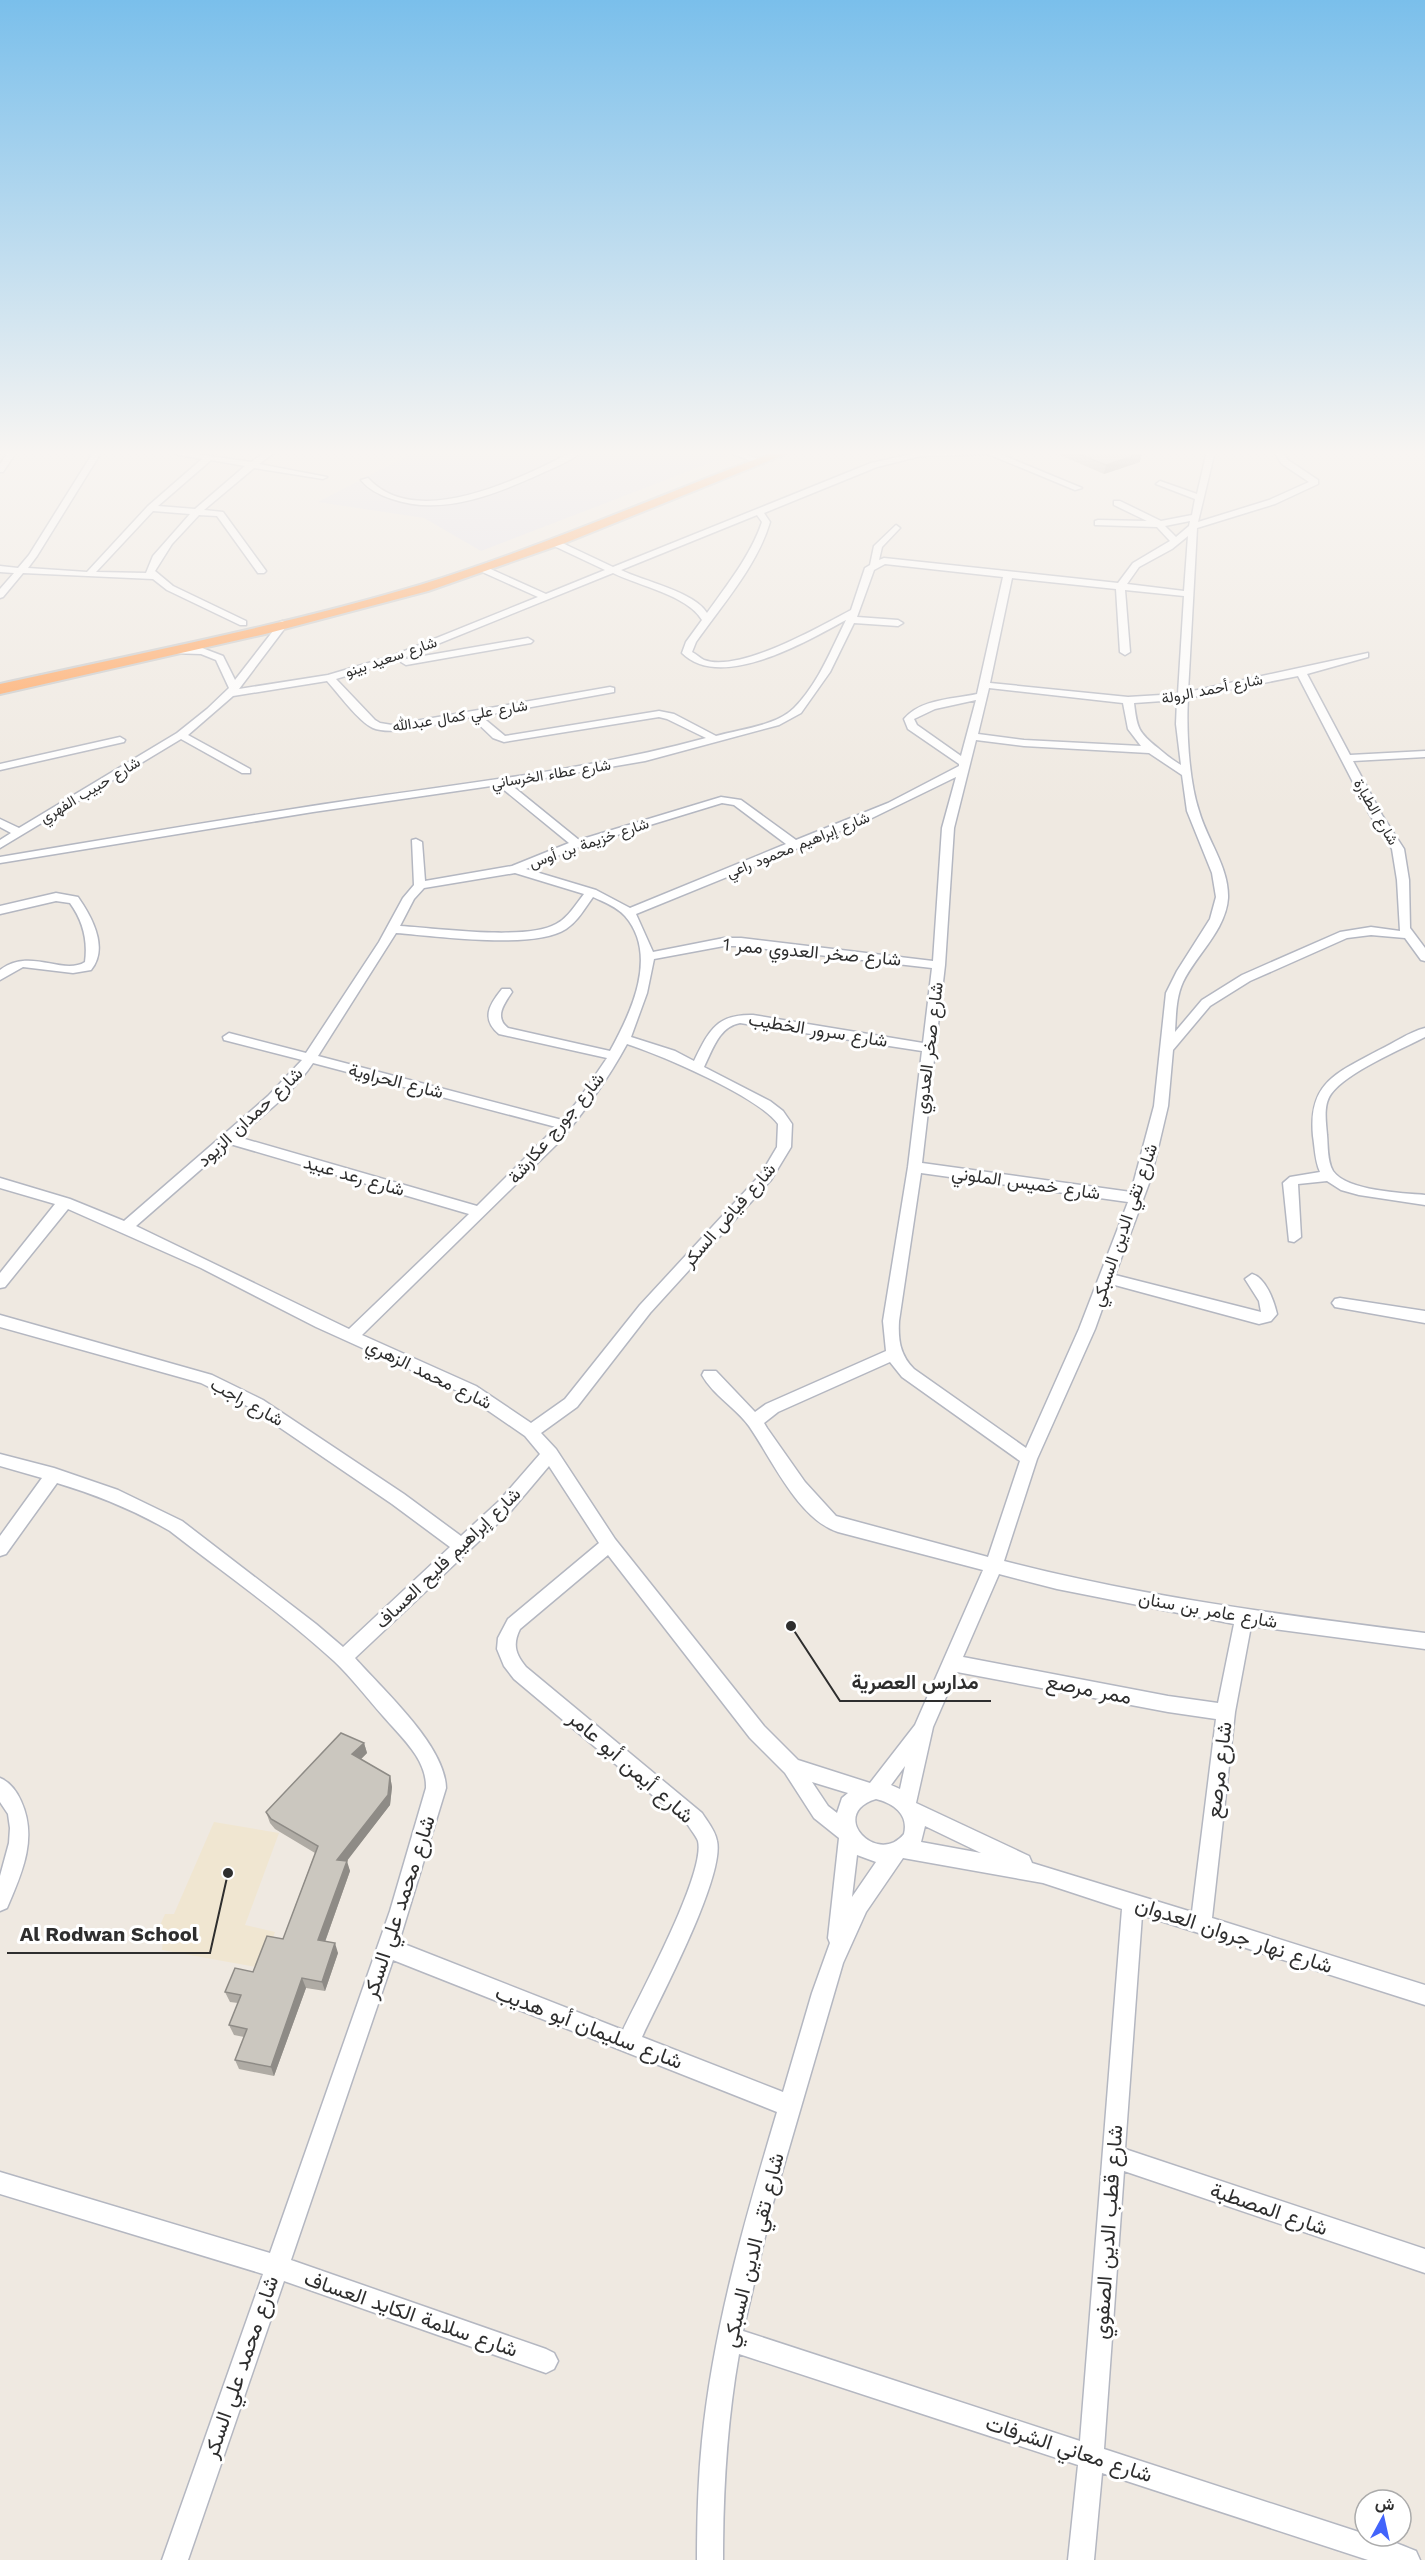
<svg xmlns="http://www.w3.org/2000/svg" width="1425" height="2560" font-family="'Work Sans',Vazirmatn,sans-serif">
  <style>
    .industrial { fill: #e3e1e8 }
    .education { fill: #f0e6d1 }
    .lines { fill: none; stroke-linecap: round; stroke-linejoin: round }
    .minor-casing { stroke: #b4b7c1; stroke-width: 3 }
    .highway-casing { stroke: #c9c9c9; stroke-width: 4 }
    .minor { fill: #fff; fill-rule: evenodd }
    .highway { fill: #ffa35c; fill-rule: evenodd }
    .wall { fill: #afaba4 }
    .shaded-wall { fill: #8e8b86 }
    .building { fill: #cbc7bf; stroke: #8e8b86; stroke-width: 1.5 }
    .labels { text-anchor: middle; stroke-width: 6; stroke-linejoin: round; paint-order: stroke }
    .far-street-label { font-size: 15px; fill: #2e2e2e; stroke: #fff }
    .street-label { font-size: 18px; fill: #2e2e2e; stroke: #fff }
    .near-street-label { font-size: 21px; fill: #2e2e2e; stroke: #fff }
    .leader { fill: none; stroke: #2e2e2e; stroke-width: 2 }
    .callout-dot { fill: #2e2e2e; stroke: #fff; stroke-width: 2 }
    .callout-label { font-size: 20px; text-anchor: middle; font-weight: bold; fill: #2e2e2e; stroke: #fff; stroke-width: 6; stroke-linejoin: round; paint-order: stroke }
  </style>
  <rect width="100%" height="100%" fill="#efe9e1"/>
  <path class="industrial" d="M417 451H741L481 551 424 518 318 502Z"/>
  <path class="education" d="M214 1822 279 1833 245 1925 275 1932 261 1968 162 1950 163 1938 155 1937 165 1914H174Z"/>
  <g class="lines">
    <defs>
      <path id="minor" d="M9 451H17L3 472H0V464Z
        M94 451H102L37 556 28 568 87 572 148 506 202 459 175 454V451L251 462 267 451H276L259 464 327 477 323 479 254 468 204 510 223 512 266 571 264 573H258L217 516 199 515 172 544 155 571 173 586 246 621V625H240L167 590 153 579 23 573 3 597 0 598V589L14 573 0 572V566L18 568 29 555ZM211 460 245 466 195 509 158 506ZM153 511 190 514 153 556 146 573 96 572Z
        M574 451H583C571 461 553 468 538 475 493 495 441 516 392 499 380 495 369 490 361 480L368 478C417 532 523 477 574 451Z
        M726 451H737L763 461 756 463Z
        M1008 451 1000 454 1082 488 1075 490 988 454 921 456 877 467 764 513 770 522C757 566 722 605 696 642L692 652C696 654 700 658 704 660 739 673 819 627 851 610L865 568 870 565 874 546 896 525 900 528 882 547 879 560 884 558 1118 583 1133 563 1170 541 1157 527 1095 525V521L1098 520 1147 521 1114 505V501H1120L1161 521 1192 515 1195 499 1156 484 1160 481 1197 494 1207 451H1215L1198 522 1269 500 1309 482 1282 464 1273 451H1281L1288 460 1318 480V484L1275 504 1197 528 1188 692 1368 653V657L1307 674 1350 755 1425 751V757L1353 761 1382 815 1404 849 1409 880 1410 928 1425 948V961L1421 960 1405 938 1371 935 1347 938 1250 981 1210 1006 1173 1050 1168 1106 1151 1178 1115 1275 1261 1312 1259 1301 1245 1279 1252 1274C1266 1278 1274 1301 1277 1314L1271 1321 1259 1324 1111 1284 1095 1329 1037 1459 1004 1561C1142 1597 1283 1615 1425 1633V1649L1251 1626 1235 1712 1212 1918 1425 1985V2005L1142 1915 1125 2149 1425 2249V2273L1124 2171 1104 2449 1365 2534V2536C1382 2536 1401 2545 1416 2551L1420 2560H1368L1102 2473 1094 2560H1068L1078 2465 739 2354C727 2422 723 2490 723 2560H697C697 2520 698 2481 702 2441 713 2329 745 2219 777 2112L393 1960 291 2260 546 2349 554 2353 558 2361 554 2369 546 2373 284 2281 188 2560H162L263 2274 0 2194V2172L270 2253 390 1911 426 1788C427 1759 401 1737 383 1716 367 1698 352 1678 334 1661 283 1614 225 1574 170 1531 134 1510 97 1495 57 1483L6 1554 0 1556V1536L42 1478 0 1466V1454L54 1468 118 1490 182 1521 316 1624 343 1647 450 1547 392 1504 251 1408 201 1383 0 1327V1315L212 1375 263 1400 404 1494 461 1536 499 1501 540 1454 525 1436 464 1394 316 1327 201 1268 68 1209 5 1287 0 1288V1273L55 1204 0 1188V1178L70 1199 124 1221 268 1096 302 1060 224 1040 223 1037 229 1033 306 1053 379 942 403 898 414 885 412 840 416 839 422 842 425 881 512 866 569 843 498 785 313 812 0 863V857C119 837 238 817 358 799 475 782 592 769 706 738L667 719 659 717 504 742 493 738 471 717C447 721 394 737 373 728 359 722 338 693 327 681L233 696 188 735 250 769V773H242L181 739 0 848V840L11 833 0 827V819L19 828 177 733 207 709 229 688 216 660 201 654 171 653 166 650 168 648H202L223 656 235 680 280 622 283 621 288 624 239 689 328 675 392 656 538 597 480 571V567H486L546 594 605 570 552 545V541H558L613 567 871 463 921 452ZM757 515 762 522C751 555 727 585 707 613 695 592 643 581 621 570ZM1190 521 1189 526 1176 537 1165 526ZM1188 536 1184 591 1127 584 1139 567 1172 549ZM885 564 1003 577 977 694C954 699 920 699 904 719L908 729 959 764V766L888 803 796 840 741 800 721 797 579 840 510 784 645 761 779 725 801 713 830 672 854 623 898 626 903 623 898 620 857 617 874 570ZM613 573C639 586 687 595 702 620L686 642 682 653C721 692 807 641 846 620 831 650 818 684 794 708 776 726 740 729 716 736L674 714 659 711 505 736 481 716 614 692V688L610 687 392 725 380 723 375 720 336 679 398 660ZM1012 578 1116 589 1120 652 1125 655 1130 652 1125 590 1184 596 1178 694 1128 697 990 683ZM1298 676 1370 815 1392 849 1397 880 1400 931 1371 927 1340 932 1242 975 1202 1000 1175 1032C1176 1015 1176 997 1183 982 1196 955 1226 930 1228 898 1229 867 1207 840 1199 811 1189 781 1186 730 1188 698ZM989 688 1123 703 1128 729 1141 746 1024 740 978 734ZM976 700 961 756 917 725 914 719 935 709ZM1177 700 1176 724 1181 765C1172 760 1164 753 1158 748 1138 732 1137 728 1134 703ZM976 740 1024 746 1149 753 1182 775 1187 811 1212 873 1216 897 1210 919 1177 971 1166 993 1154 1106 1131 1192 922 1163 945 965 954 828ZM956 777 942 828 933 961 741 938H724L653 952 636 914 872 818ZM722 803 734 805 786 844 630 908 596 890 526 869 581 846ZM515 873 584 894C576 904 568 918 556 924 526 941 436 928 400 926L414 899 424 888ZM593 897C604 902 617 907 625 916 659 955 631 1013 610 1051L508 1028C494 1017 504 1004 512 992L510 989H502C489 1005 481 1019 499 1034L607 1058 577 1102 562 1120 318 1056 396 933C436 936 534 950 566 929 578 921 585 908 593 897ZM724 946H741L932 968 923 1043 753 1015C716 1014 709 1031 694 1061L675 1051 631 1037 647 993 654 959ZM740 1023 922 1051 908 1167 883 1321 886 1351 766 1404 755 1412 716 1371H704L702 1375C713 1395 736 1408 749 1426 772 1459 798 1519 838 1532L983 1570 915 1725 870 1783 798 1760 764 1726 615 1539 556 1449 541 1433 577 1407 650 1313 771 1180 791 1147 792 1124 783 1111 770 1101 704 1067C713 1049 719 1027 740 1023ZM627 1044C661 1055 759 1097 778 1124L777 1147 761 1174 640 1305 565 1399 531 1423 476 1386 362 1335 559 1142C585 1111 608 1079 627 1044ZM313 1063 556 1127 477 1206 238 1137C263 1115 294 1092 313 1063ZM230 1144 469 1214 349 1329 136 1226ZM921 1173 1128 1202 1079 1329 1026 1448 914 1369C900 1355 898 1340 899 1321ZM890 1362 902 1377 1020 1461 988 1557 836 1516 805 1482 767 1428 764 1423 778 1412ZM549 1466 599 1543 508 1619 498 1638 497 1649 504 1666 514 1679 688 1825C691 1830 696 1836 698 1841 706 1873 639 1996 623 2030L399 1942 446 1788C445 1745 383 1690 355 1658L511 1511ZM608 1555 750 1738 785 1773 814 1818 839 1838 828 1938 830 1943 812 1993 783 2092 642 2037C659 2000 725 1877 717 1841 715 1830 707 1821 702 1813L526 1667C516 1655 512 1645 520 1629ZM999 1574 1057 1589 1234 1624 1218 1703 1168 1696 963 1657ZM957 1672 1168 1712 1216 1719 1192 1912 1032 1863 1029 1856 916 1803 933 1727ZM905 1766 900 1789 891 1785ZM812 1782 848 1793 842 1798 837 1813 828 1806ZM876 1799C893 1803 909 1814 904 1834 877 1867 827 1814 876 1799ZM925 1826 981 1853 921 1842ZM857 1855 876 1862 852 1897ZM903 1858 1043 1883 1122 1909 1080 2441 743 2331 773 2203 843 1963 866 1912Z
        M528 638 533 641 531 643 406 665 401 662 406 659Z
        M120 737 125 740 124 742 0 770V764Z
        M56 893 78 897C92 917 109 948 91 970L73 973 23 967 0 980V970C30 947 63 976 85 962 88 940 83 921 70 903L56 901 0 914V906Z
        M1425 1028V1037C1400 1050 1347 1072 1331 1094 1323 1105 1326 1122 1327 1135 1328 1145 1327 1161 1333 1171 1347 1191 1402 1193 1425 1195V1205L1359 1195 1341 1190 1327 1181 1298 1184 1301 1237 1294 1242 1289 1241 1283 1183 1290 1177 1320 1172C1315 1161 1315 1149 1313 1136 1308 1082 1337 1073 1379 1050 1394 1043 1409 1032 1425 1028Z
        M1340 1298 1425 1311V1323L1335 1307 1332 1303 1335 1299Z
        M0 1778C10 1782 17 1792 21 1801 38 1838 22 1873 7 1908L0 1911V1876L9 1843 10 1828 8 1814 0 1802Z"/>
      <path id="highway" d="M777 451H793L565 543 428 591 265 634 0 694V684C140 653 282 626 420 585 542 547 658 496 777 451Z"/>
    </defs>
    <use href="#minor" class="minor-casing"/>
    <use href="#highway" class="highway-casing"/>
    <use href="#minor" class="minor"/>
    <use href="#highway" class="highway"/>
  </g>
  <path class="wall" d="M1060 451H1136L1140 462 1104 474 1060 455Z
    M364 1743 367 1753 361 1759 390 1776 392 1787 390 1805 346 1861 350 1871 325 1942 338 1953 325 1991 306 1988 274 2076 239 2069 235 2060 244 2037 234 2035 229 2025 238 2003 230 2002 225 1992 253 1972 283 1939 315 1853 275 1829 270 1823 266 1812Z"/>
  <path class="shaded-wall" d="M1142 453 1140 462 1104 474 1106 465Z
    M364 1743 367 1753 355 1765 352 1754Z
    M390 1776 392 1787 390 1805 340 1870 337 1860Z
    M347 1861 350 1871 322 1950 318 1940Z
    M335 1943 338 1953 325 1991 322 1982Z
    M302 1978 306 1988 274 2076 271 2067Z"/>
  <path class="building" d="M1071 451H1136L1142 453 1106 465Z
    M341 1733 364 1743 352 1754 390 1776 388 1795 337 1860 347 1861 318 1940 335 1943 322 1982 302 1978 271 2067 235 2060 247 2029 229 2025 241 1995 225 1992 235 1968 253 1972 267 1936 283 1939 318 1846 271 1819 266 1812Z"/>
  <linearGradient id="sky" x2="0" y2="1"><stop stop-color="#7abfeb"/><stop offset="0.56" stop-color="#f8f5f2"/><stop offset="1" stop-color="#f8f5f2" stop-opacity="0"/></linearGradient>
  <rect width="1425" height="809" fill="url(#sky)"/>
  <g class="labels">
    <g class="far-street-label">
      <text transform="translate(391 657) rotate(-19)" y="5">شارع سعيد بينو</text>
      <text transform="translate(1212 689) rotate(-11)" y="5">شارع أحمد الرولة</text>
      <text transform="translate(460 716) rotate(-9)" y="5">شارع علي كمال عبدالله</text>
      <text transform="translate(551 774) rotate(-9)" y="5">شارع عطاء الخرساني</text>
      <text transform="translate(90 790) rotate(-31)" y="5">شارع حبيب الفهري</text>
      <text transform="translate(1376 812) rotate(60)" y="5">شارع الطيارة</text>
      <text transform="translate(589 843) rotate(-19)" y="5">شارع خزيمة بن أوس</text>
      <text transform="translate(798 845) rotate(-22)" y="5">شارع إبراهيم محمود راعي</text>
    </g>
    <g class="street-label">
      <text transform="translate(812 952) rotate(5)" y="6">شارع صخر العدوي ممر 1</text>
      <text transform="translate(818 1030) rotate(9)" y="6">شارع سرور الخطيب</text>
      <text transform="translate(929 1048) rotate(-83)" y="6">شارع صخر العدوي</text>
      <text transform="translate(396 1081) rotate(14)" y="6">شارع الحراوية</text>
      <text transform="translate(250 1117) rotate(-43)" y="6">شارع حمدان الزيود</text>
      <text transform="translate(556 1128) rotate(-50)" y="6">شارع جورج عكارشة</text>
      <text transform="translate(354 1176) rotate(16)" y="6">شارع رعد عبيد</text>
      <text transform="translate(1026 1183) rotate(8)" y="6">شارع خميس الملوني</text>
      <text transform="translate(729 1215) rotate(-49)" y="6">شارع فياض السكر</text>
      <text transform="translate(1124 1225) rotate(-71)" y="6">شارع تقي الدين السبكي</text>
      <text transform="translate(429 1374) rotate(26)" y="6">شارع محمد الزهري</text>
      <text transform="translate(247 1402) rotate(29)" y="6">شارع راجب</text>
      <text transform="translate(448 1558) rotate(-44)" y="6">شارع إبراهيم فليح العساف</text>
      <text transform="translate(1208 1610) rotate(10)" y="6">شارع عامر بن سنان</text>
    </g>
    <g class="near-street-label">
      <text transform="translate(1089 1689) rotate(11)" y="7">ممر مرصع</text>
      <text transform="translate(631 1767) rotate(41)" y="7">شارع أيمن أبو عامر</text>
      <text transform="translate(1219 1770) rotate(-83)" y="7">شارع مرصع</text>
      <text transform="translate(399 1907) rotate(-72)" y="7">شارع محمد علي السكر</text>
      <text transform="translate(1234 1935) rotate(18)" y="7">شارع نهار جروان العدوان</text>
      <text transform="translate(589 2027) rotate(21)" y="7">شارع سليمان أبو هديب</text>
      <text transform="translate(1269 2209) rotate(19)" y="7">شارع المصطبة</text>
      <text transform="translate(1108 2232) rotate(-86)" y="7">شارع قطب الدين الصفوي</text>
      <text transform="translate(753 2250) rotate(-76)" y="7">شارع تقي الدين السبكي</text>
      <text transform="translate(411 2314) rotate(19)" y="7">شارع سلامة الكايد العساف</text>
      <text transform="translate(241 2367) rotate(-71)" y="7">شارع محمد علي السكر</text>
      <text transform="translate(1069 2449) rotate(18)" y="7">شارع معاني الشرفات</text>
    </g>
  </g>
  <path class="leader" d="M791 1626L840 1701H991M228 1873L210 1953H7"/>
  <g class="callout-dot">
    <circle cx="791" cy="1626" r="6"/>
    <circle cx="228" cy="1873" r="6"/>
  </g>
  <g class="callout-label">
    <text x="915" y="1689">مدارس العصرية</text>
    <text x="109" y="1941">Al Rodwan School</text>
  </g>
  <g transform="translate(1383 2518) rotate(8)"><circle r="28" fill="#ffffff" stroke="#ababab" stroke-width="1.5"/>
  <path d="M0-4.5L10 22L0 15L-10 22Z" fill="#4264fb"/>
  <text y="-9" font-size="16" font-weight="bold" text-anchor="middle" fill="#2e2e2e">ش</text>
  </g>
</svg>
